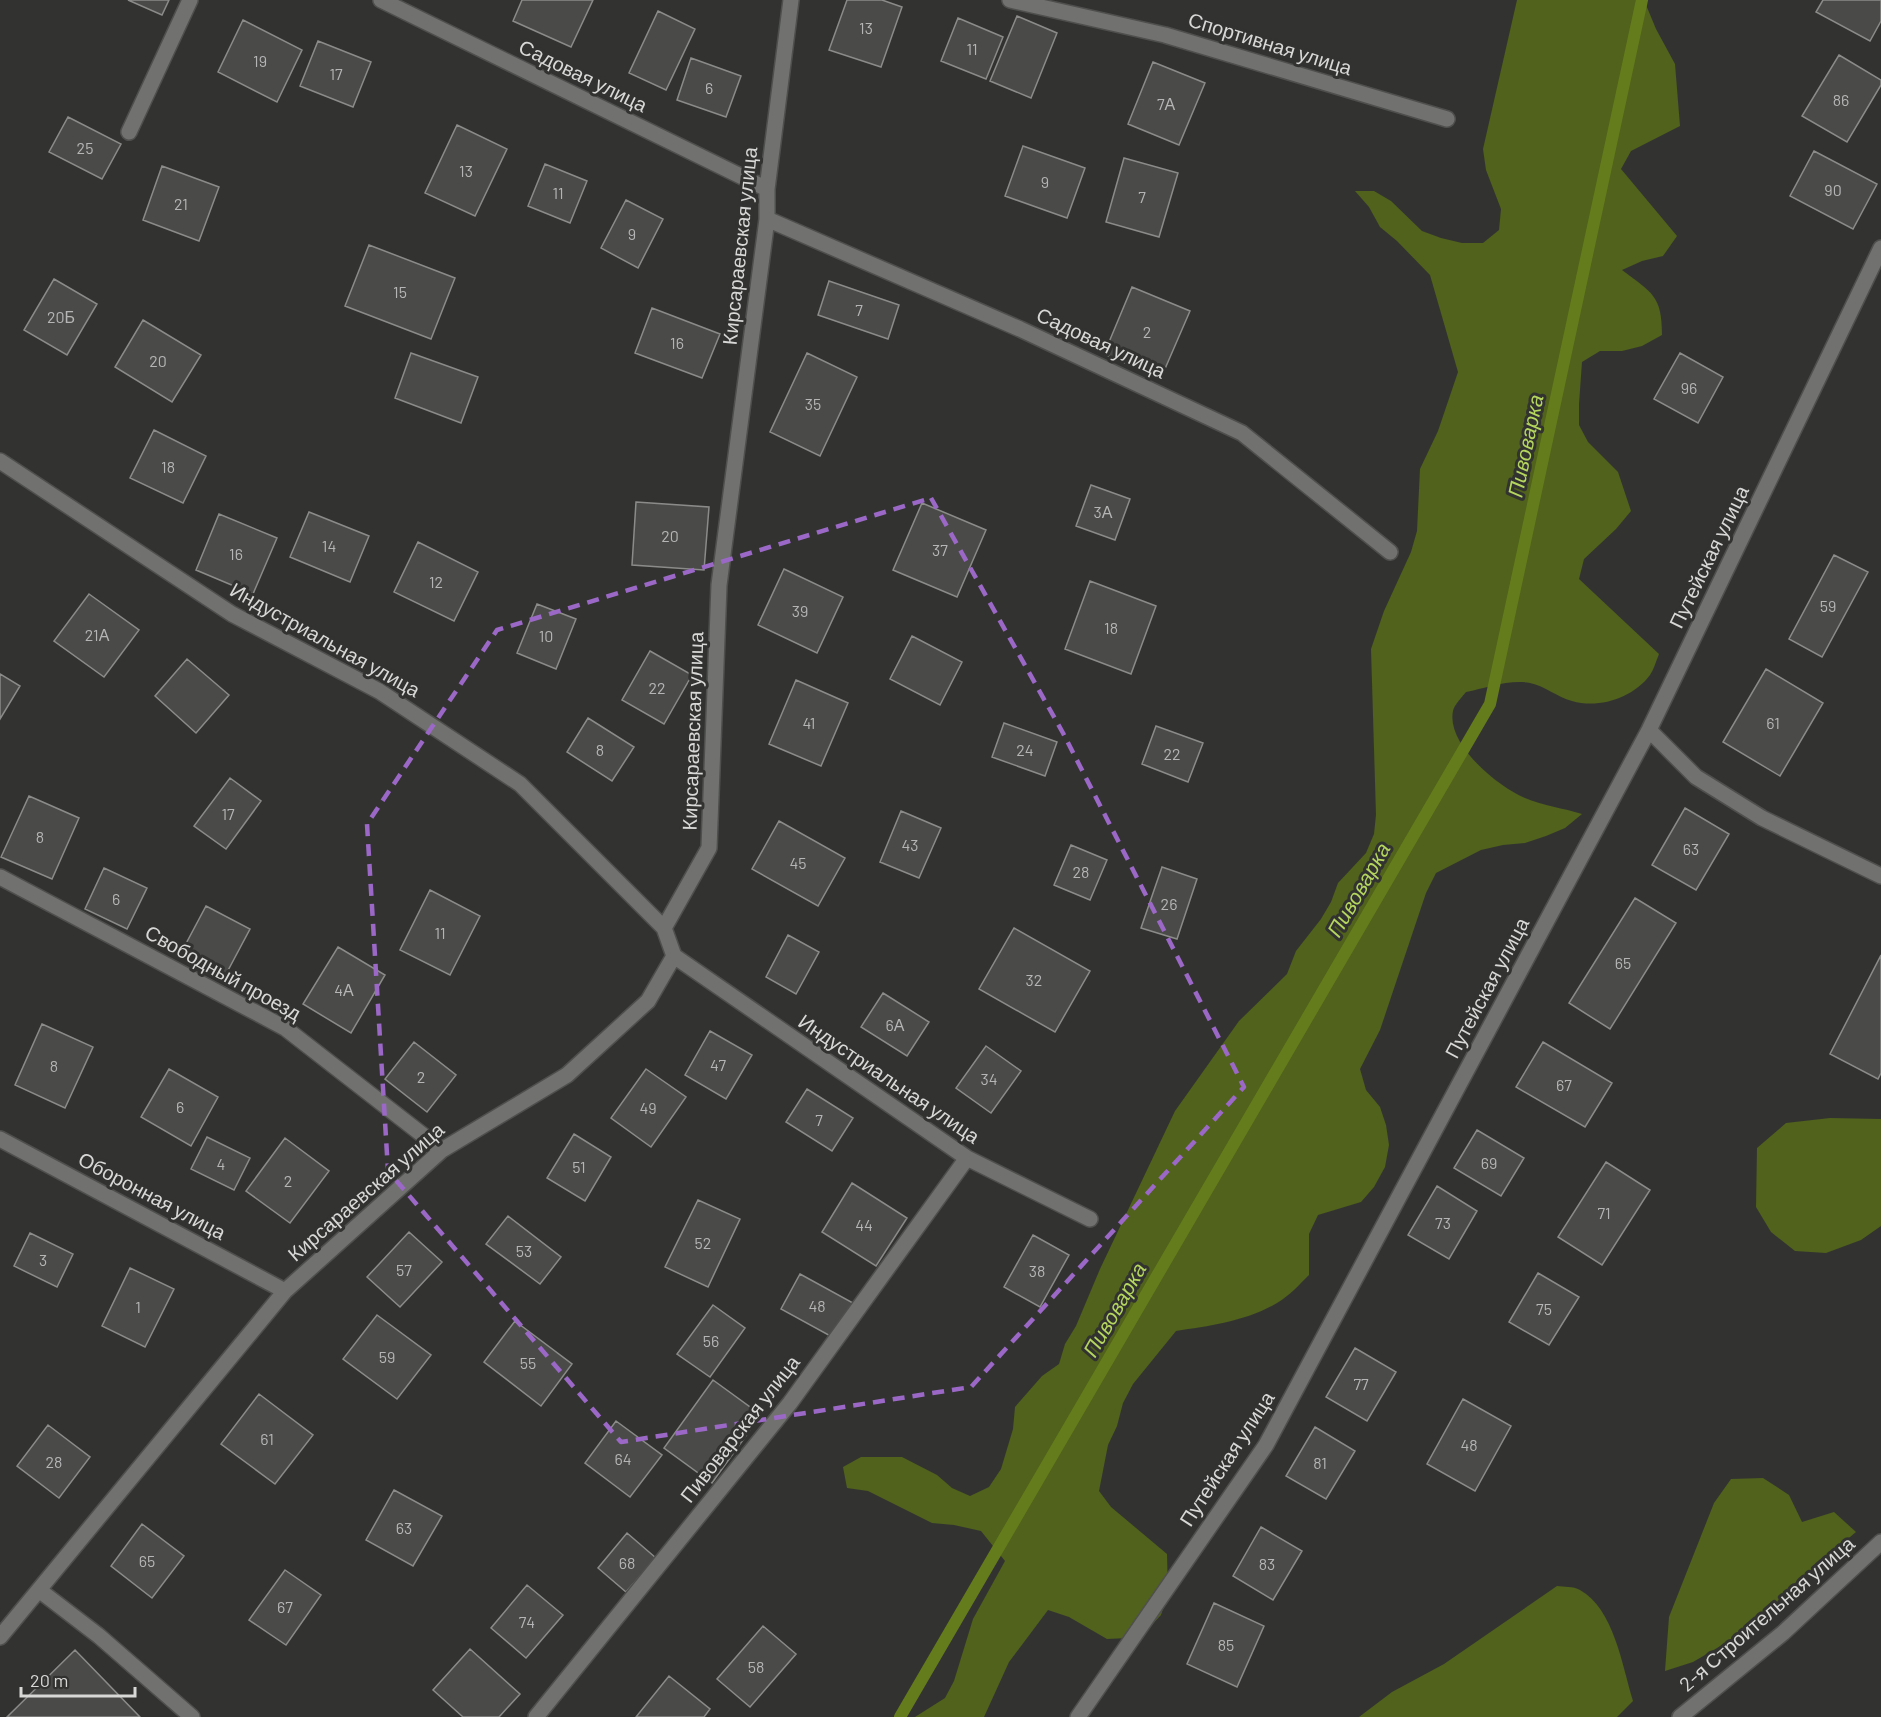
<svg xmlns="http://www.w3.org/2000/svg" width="1881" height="1717" font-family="Barlow,sans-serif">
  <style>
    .forest { fill: #50621b }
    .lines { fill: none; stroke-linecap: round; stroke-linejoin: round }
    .stream { stroke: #657c1c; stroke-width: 12 }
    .building { fill: #4a4b49; stroke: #8b8c89; stroke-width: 1.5 }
    .minor-casing { stroke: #4f504e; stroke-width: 18 }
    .minor { stroke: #71726f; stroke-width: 15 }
    .marked { fill: none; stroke: #9c68c7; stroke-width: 4.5; stroke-dasharray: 12 8; stroke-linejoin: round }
    .labels { text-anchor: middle; stroke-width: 6; stroke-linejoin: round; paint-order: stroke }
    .number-label { font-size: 16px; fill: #b4b5b4 }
    .street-label { font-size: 20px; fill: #d8d8d7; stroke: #323331 }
    .water-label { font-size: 21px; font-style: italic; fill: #b5d65e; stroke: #323331 }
  </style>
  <rect width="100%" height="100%" fill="#323331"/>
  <path class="forest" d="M1517 0H1644L1656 29 1675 64 1680 126 1631 151 1621 169 1677 236 1663 256 1642 261 1622 270C1652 293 1662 295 1662 335L1642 346 1622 351H1600L1582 362 1579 404V425L1588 442 1618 472 1631 511 1616 529 1584 559 1579 579 1659 654C1656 661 1654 669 1650 675 1633 698 1599 709 1572 701 1557 697 1545 686 1530 683 1510 679 1486 688 1466 692 1462 697 1454 705 1453 711 1446 744 1498 787 1525 798 1544 806 1563 808 1582 814L1565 828 1546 836 1525 843 1503 845 1481 850 1436 873 1426 893 1380 1030 1360 1069 1366 1090 1380 1107 1386 1125 1389 1145 1385 1167 1374 1187 1361 1202 1318 1215 1309 1234V1275C1299 1285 1289 1296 1277 1303 1247 1321 1210 1326 1176 1331L1133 1384 1123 1403 1117 1426 1108 1445 1099 1491 1111 1507 1167 1554 1168 1594 1161 1615 1148 1629 1128 1638 1107 1639 1069 1617 1048 1610 1009 1662 984 1717H915L945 1698 954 1681 973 1619 1005 1561 981 1531 954 1525 932 1523 868 1491 847 1488 843 1467 861 1457H902L937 1475 952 1488 970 1496 989 1487 1001 1469 1013 1429 1015 1407 1042 1376 1059 1364 1065 1344 1076 1326 1100 1269 1175 1111 1239 1021 1287 974 1296 951 1321 919 1331 902 1338 883 1366 853 1374 834 1376 815 1371 649 1384 611 1411 552 1417 531 1420 469 1438 431 1458 372 1430 275 1397 241 1380 227 1369 207 1355 191H1374L1391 201 1422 231 1441 238 1462 243H1483L1499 230 1501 209 1486 170 1483 149Z
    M1830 1118 1881 1119V1226L1861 1240 1826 1253 1795 1251 1771 1232 1756 1207 1757 1148 1786 1123Z
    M1763 1478 1789 1495 1802 1522 1834 1512 1856 1532 1782 1594 1767 1619 1693 1662 1665 1671 1669 1617 1714 1503 1731 1479Z
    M1557 1586C1564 1587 1573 1586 1580 1590 1614 1609 1622 1665 1633 1701L1617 1717H1359L1392 1692 1444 1664Z"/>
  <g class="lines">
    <path class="stream" d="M900 1717 1490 704 1642 0"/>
  </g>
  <path class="building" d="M128 0H169L162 15Z
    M522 0H593L571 47 513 21Z
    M847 0H882L902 7 881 67 829 50Z
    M1823 0H1881V21L1870 41 1816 12Z
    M658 11 695 29 666 90 629 73Z
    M1017 16 1057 33 1031 98 990 81Z
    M958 18 1003 37 986 79 941 61Z
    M243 20 302 50 277 102 218 72Z
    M318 41 371 62 353 107 300 86Z
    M1839 55 1881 80V85L1847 142 1802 116Z
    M691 58 741 76 726 117 677 100Z
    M1153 62 1205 83 1179 145 1128 124Z
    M68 117 121 144 102 179 49 152Z
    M457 125 507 149 475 216 425 193Z
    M1023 146 1085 168 1067 218 1005 196Z
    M1814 151 1877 184 1853 229 1790 196Z
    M1124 158 1178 173 1159 237 1106 222Z
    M545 164 587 181 570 223 528 206Z
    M162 166 219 187 199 241 143 220Z
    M626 200 663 219 638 268 601 248Z
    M369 245 455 278 431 339 345 306Z
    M54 279 97 304 67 355 24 330Z
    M829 281 899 305 888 339 818 315Z
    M1132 287 1190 311 1161 378 1104 354Z
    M652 308 720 334 702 378 635 353Z
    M143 320 201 355 172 402 115 367Z
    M411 353 478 377 461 423 395 398Z
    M807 353 857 377 820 456 770 432Z
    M1680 353 1723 377 1698 423 1654 399Z
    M154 430 206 456 183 503 130 478Z
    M1091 485 1130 499 1115 540 1076 526Z
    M636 502 709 507 704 570 632 565Z
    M922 503 986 530 957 597 893 570Z
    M309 512 369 536 350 582 290 557Z
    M219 514 277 538 253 594 196 570Z
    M418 542 478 572 454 621 394 592Z
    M1834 555 1868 572 1822 657 1789 639Z
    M784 569 843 597 817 653 758 625Z
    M1090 581 1156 606 1131 674 1065 649Z
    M89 594 139 630 104 677 54 641Z
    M537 604 576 619 556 669 517 653Z
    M912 636 962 662 940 705 890 679Z
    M650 651 692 675 664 724 622 700Z
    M187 659 229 695 196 733 155 696Z
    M1766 669 1823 703 1780 776 1723 742Z
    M0 674 20 686 0 719Z
    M796 680 848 703 821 766 769 744Z
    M588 718 634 747 612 781 567 752Z
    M1004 723 1057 742 1045 776 992 757Z
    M1156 726 1203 743 1188 782 1142 764Z
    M230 778 261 801 226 849 194 826Z
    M29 796 79 818 52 879 1 857Z
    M1685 808 1729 834 1696 890 1652 865Z
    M901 811 941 828 919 878 880 862Z
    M779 821 845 858 818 906 752 869Z
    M1071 845 1107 860 1090 900 1054 885Z
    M1162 867 1197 879 1177 939 1141 928Z
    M104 868 147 888 127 929 85 909Z
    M430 890 480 916 450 975 400 950Z
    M1635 898 1676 923 1610 1029 1569 1003Z
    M206 906 250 929 225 976 181 953Z
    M1014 928 1090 971 1055 1032 979 989Z
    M788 935 819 952 796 994 766 977Z
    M338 947 385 975 351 1033 303 1004Z
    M1881 955V1073L1878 1079 1830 1054Z
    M883 993 929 1022 907 1056 861 1027Z
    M42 1024 93 1047 65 1108 15 1085Z
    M710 1031 752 1055 726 1099 685 1075Z
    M414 1042 456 1075 427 1112 385 1079Z
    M1543 1042 1612 1083 1585 1127 1516 1087Z
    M986 1046 1021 1071 991 1113 956 1088Z
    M169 1069 218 1097 191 1146 141 1117Z
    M646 1069 686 1097 651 1147 611 1118Z
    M807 1089 853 1118 832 1151 786 1122Z
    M1477 1130 1524 1158 1501 1196 1454 1168Z
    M574 1134 611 1157 585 1201 547 1178Z
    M207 1137 250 1158 234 1190 191 1169Z
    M285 1138 329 1171 290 1223 246 1191Z
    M1606 1162 1650 1190 1602 1265 1558 1237Z
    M852 1183 907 1218 876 1266 822 1232Z
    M1437 1186 1477 1211 1449 1259 1408 1235Z
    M698 1200 740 1219 708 1287 665 1267Z
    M508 1216 561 1257 540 1284 486 1244Z
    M409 1232 442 1262 400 1307 367 1277Z
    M30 1233 73 1254 57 1287 14 1266Z
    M1033 1235 1069 1255 1040 1307 1004 1287Z
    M130 1268 174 1289 145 1347 102 1326Z
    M1538 1273 1579 1297 1549 1345 1509 1322Z
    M800 1274 853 1303 834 1338 781 1309Z
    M713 1305 745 1328 710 1377 677 1354Z
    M377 1315 431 1355 397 1399 343 1359Z
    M515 1321 572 1364 541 1406 484 1362Z
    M1355 1348 1396 1372 1367 1421 1326 1397Z
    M713 1380 761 1415 712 1483 664 1448Z
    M259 1394 313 1435 275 1484 221 1444Z
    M1463 1399 1511 1426 1475 1491 1427 1464Z
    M616 1421 662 1455 630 1497 585 1463Z
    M48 1425 90 1457 59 1498 17 1466Z
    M1315 1427 1355 1451 1326 1499 1286 1476Z
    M394 1490 442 1516 413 1566 366 1540Z
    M142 1524 184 1556 152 1598 111 1566Z
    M1261 1527 1302 1551 1273 1600 1233 1576Z
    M627 1533 656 1558 626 1592 598 1568Z
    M285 1570 321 1595 286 1645 249 1620Z
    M527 1585 563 1615 526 1658 491 1628Z
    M1214 1603 1264 1626 1237 1687 1187 1664Z
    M763 1626 796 1654 750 1707 717 1679Z
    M470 1649 520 1694 499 1717H463L433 1690Z
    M75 1650 140 1717H7Z
    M669 1676 710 1709 704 1717H636Z"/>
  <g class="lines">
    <defs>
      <path id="minor" d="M381 0 767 189
        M1010 0 1165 35 1447 119
        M129 132 190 0
        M767 219 1020 329 1242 433 1390 552
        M0 461 232 614 379 691 520 784 664 928
        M1649 730 1696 777 1762 818 1881 876
        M0 877 285 1028 442 1150
        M674 956 967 1158 1090 1219
        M0 1139 285 1291
        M39 1590 99 1636 192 1717
        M0 1637 285 1291 442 1150 567 1075 648 1001 674 956 664 928 709 848 719 585 767 219V189L791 0
        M536 1717 790 1403 967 1158
        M1078 1717 1266 1445 1649 730 1881 248
        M1680 1717 1783 1633 1881 1542"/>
    </defs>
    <use href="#minor" class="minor-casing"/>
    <use href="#minor" class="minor"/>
  </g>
  <path class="marked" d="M931 498 1063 733 1244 1087 971 1387 621 1442 388 1171 367 824 497 630Z"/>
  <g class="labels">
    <g class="number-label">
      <text x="866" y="34">13</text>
      <text x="972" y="55">11</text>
      <text x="260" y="67">19</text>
      <text x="336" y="80">17</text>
      <text x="709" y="94">6</text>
      <text x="1841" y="106">86</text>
      <text x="1166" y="110">7А</text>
      <text x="85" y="154">25</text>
      <text x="466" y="177">13</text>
      <text x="1045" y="188">9</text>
      <text x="1833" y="196">90</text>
      <text x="558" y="199">11</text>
      <text x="1142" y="203">7</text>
      <text x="181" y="210">21</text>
      <text x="632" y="240">9</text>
      <text x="400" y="298">15</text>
      <text x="859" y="316">7</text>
      <text x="61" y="323">20Б</text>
      <text x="1147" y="338">2</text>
      <text x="677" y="349">16</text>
      <text x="158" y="367">20</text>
      <text x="1689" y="394">96</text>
      <text x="813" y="410">35</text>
      <text x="168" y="473">18</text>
      <text x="1103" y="518">3А</text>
      <text x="670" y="542">20</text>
      <text x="329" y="552">14</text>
      <text x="940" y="556">37</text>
      <text x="236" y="560">16</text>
      <text x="436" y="588">12</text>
      <text x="1828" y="612">59</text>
      <text x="800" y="617">39</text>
      <text x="1111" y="634">18</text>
      <text x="97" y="641">21А</text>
      <text x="546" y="642">10</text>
      <text x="657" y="694">22</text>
      <text x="809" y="729">41</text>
      <text x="1773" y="729">61</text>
      <text x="600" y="756">8</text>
      <text x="1025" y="756">24</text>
      <text x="1172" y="760">22</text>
      <text x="228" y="820">17</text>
      <text x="40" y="843">8</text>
      <text x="910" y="851">43</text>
      <text x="1691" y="855">63</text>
      <text x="798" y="869">45</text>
      <text x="1081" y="878">28</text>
      <text x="116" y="905">6</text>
      <text x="1169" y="910">26</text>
      <text x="440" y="939">11</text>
      <text x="1623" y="969">65</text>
      <text x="1034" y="986">32</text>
      <text x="344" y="996">4А</text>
      <text x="895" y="1031">6А</text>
      <text x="718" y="1071">47</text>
      <text x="54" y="1072">8</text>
      <text x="421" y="1083">2</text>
      <text x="989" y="1085">34</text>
      <text x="1564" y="1091">67</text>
      <text x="180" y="1113">6</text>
      <text x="648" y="1114">49</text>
      <text x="819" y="1126">7</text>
      <text x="1489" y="1169">69</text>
      <text x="221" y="1170">4</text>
      <text x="579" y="1173">51</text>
      <text x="288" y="1187">2</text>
      <text x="1604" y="1219">71</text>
      <text x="1443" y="1229">73</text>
      <text x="864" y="1231">44</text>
      <text x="703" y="1249">52</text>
      <text x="524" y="1257">53</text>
      <text x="43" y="1266">3</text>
      <text x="404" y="1276">57</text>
      <text x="1037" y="1277">38</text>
      <text x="817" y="1312">48</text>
      <text x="138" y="1313">1</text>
      <text x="1544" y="1315">75</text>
      <text x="711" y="1347">56</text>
      <text x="387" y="1363">59</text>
      <text x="528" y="1369">55</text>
      <text x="1361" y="1390">77</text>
      <text x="267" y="1445">61</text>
      <text x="1469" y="1451">48</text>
      <text x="623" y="1465">64</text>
      <text x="54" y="1468">28</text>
      <text x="1320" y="1469">81</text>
      <text x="404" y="1534">63</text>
      <text x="147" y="1567">65</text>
      <text x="627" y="1569">68</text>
      <text x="1267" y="1570">83</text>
      <text x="285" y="1613">67</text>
      <text x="527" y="1628">74</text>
      <text x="1226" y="1651">85</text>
      <text x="756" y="1673">58</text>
    </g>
    <g class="street-label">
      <text transform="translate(1270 44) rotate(17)" y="7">Спортивная улица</text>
      <text transform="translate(583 76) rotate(26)" y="7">Садовая улица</text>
      <text transform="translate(740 246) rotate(-84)" y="7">Кирсараевская улица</text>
      <text transform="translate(1101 343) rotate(25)" y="7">Садовая улица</text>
      <text transform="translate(1709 557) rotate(-64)" y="7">Путейская улица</text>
      <text transform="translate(325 640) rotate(29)" y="7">Индустриальная улица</text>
      <text transform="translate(693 731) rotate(-88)" y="7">Кирсараевская улица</text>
      <text transform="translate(223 973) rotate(29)" y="7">Свободный проезд</text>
      <text transform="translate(1487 988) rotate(-62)" y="7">Путейская улица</text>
      <text transform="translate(889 1079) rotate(34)" y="7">Индустриальная улица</text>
      <text transform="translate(366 1192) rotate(-41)" y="7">Кирсараевская улица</text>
      <text transform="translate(152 1196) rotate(28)" y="7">Оборонная улица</text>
      <text transform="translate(740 1429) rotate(-52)" y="7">Пивоварская улица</text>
      <text transform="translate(1227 1459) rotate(-57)" y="7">Путейская улица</text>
      <text transform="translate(1767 1614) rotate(-41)" y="7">2-я Строительная улица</text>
    </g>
    <g class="water-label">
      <text transform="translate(1526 446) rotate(-78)" y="7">Пивоварка</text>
      <text transform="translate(1359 890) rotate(-60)" y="7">Пивоварка</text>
      <text transform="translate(1115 1310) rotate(-60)" y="7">Пивоварка</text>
    </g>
  </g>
  <path d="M21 1687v9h114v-9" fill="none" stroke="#d8d8d7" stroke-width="3"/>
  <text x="30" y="1687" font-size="18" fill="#d8d8d7" stroke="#323331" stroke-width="4.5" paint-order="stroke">20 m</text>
</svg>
